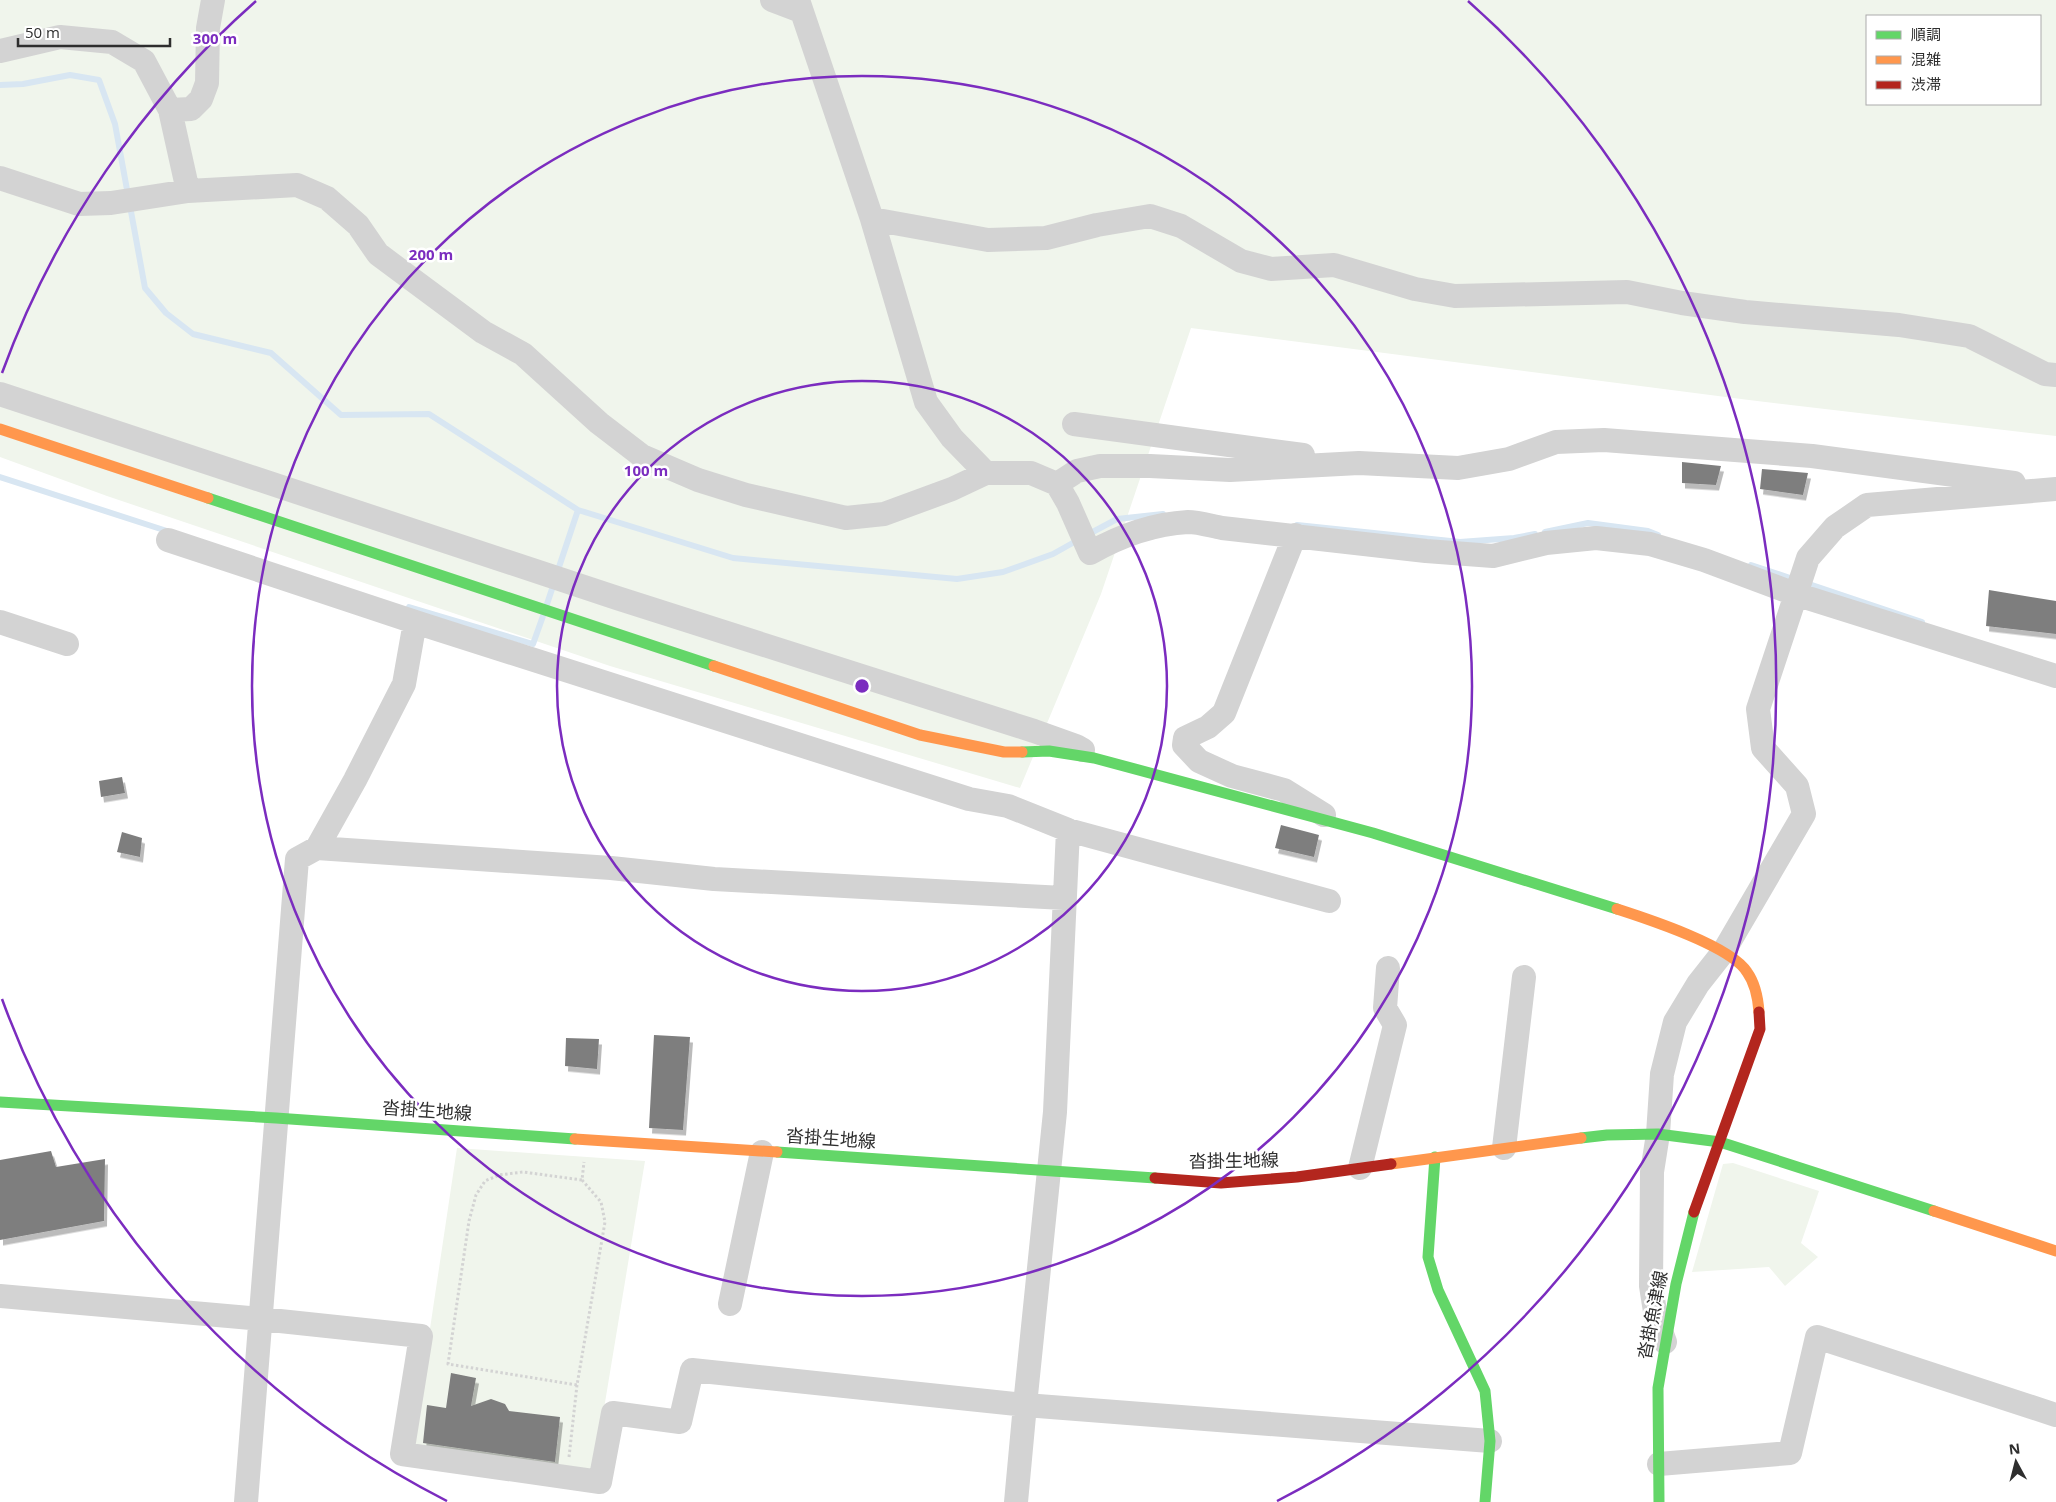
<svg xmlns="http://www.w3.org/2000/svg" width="2056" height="1502" font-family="'Open Sans','Noto Sans JP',sans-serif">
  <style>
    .green { fill: #f0f5ec; fill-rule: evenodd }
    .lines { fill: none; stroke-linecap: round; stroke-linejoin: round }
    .stream { stroke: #d8e6f2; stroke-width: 6 }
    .building { fill: #7e7e7e; filter: url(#shadow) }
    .path { stroke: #d3d3d3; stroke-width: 3; stroke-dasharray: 2.5 2.5; stroke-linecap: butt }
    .street { stroke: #d3d3d3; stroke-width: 24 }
    .fast { stroke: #63d668; stroke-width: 11 }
    .slow { stroke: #ff974d; stroke-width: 11 }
    .jam { stroke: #b3261e; stroke-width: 11 }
    .ring { fill: none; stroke: #7b2cbf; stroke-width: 2.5 }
    .labels { text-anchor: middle; stroke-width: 5; stroke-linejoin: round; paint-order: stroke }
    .street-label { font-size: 18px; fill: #2e2e2e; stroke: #fff }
    .centre { fill: #7b2cbf; stroke: #fff; stroke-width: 2.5 }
    .ring-label { font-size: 15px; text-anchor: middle; font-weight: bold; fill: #7b2cbf; stroke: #fff; stroke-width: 5; stroke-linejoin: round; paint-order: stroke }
  </style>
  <defs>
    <filter id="shadow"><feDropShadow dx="3" dy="5.5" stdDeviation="0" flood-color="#0004"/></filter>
  </defs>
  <rect width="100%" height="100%" fill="#fff"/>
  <path class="green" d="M0 0H2056V436L1749 400 1191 328 1101 594 1020 788 610 666 107 496 0 457ZM1867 16H2040V104H1867Z
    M457 1148 645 1161 593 1475 412 1449Z
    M1733 1163 1819 1191 1801 1243 1818 1257 1785 1286 1769 1267 1692 1272 1723 1164Z"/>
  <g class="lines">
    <path class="stream" d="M0 85 23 84 70 75 99 80 115 124 145 288 166 313 193 334 271 353 341 415 429 414 578 510 733 558 957 579 1003 572 1053 554 1078 540
      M0 477 170 532
      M1297 525 1460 542 1514 538 1535 534
      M1545 532 1588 523 1648 531 1658 535
      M1087 535 1117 519 1163 514
      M1751 565 1796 580
      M557 573 578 510
      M1806 583 1922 622
      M547 604 554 583
      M409 607 533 644 543 616"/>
  </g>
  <path class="building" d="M1682 462 1721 466 1716 485 1682 483Z
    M1762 469 1808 473 1803 495 1760 489Z
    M1989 590 2056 601V634L1986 626Z
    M122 777 125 793 101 797 99 781Z
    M1281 825 1319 835 1314 857 1275 848Z
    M122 832 142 838 140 857 117 852Z
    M654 1035 690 1037 683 1130 649 1128Z
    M566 1038 599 1039 597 1069 565 1066Z
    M51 1151 56 1167 105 1159 104 1221 0 1240V1160Z
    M451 1373 476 1378 471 1406 491 1399 505 1404 509 1411 560 1417 555 1462 423 1443 427 1405 446 1408Z"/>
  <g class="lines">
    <path class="path" d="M582 1180 601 1202 605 1222 577 1385 448 1364 469 1221 476 1195 485 1181 499 1175 523 1172 582 1180 584 1162
      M569 1457 577 1385"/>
    <path class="street" d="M772 0 801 11
      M798 0 872 219
      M0 51 60 37 112 42 144 61 170 110
      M0 178 79 204 111 203 188 191 297 185 327 198 358 225 378 254 483 332 523 354 599 423 642 456 698 480 746 495 846 518 884 514 952 489 986 473H1031L1057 484 1068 503 1090 553C1120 536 1152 524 1188 522 1199 522 1211 526 1222 528L1426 551 1493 556 1546 543 1596 538 1650 544 1704 560 1795 594 2056 676
      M188 191 170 110 191 109 201 99 207 83 208 28 213 0
      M0 394 617 598 1034 731 1076 746 1083 750
      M1074 424 1303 455
      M986 473 952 438 926 402 872 219 988 240 1046 238 1097 225 1150 216 1181 226 1241 261 1271 269 1334 265 1415 289 1455 296 1627 292 1682 303 1745 312 1899 325 1969 336 2045 374 2056 375
      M1057 484 1077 471 1100 466H1150L1230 470 1359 463 1458 468 1509 459 1556 442 1604 440 1812 456 2014 483
      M1295 535 1224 713 1208 727 1185 738 1184 745 1199 761 1232 776 1284 790 1324 815
      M168 540 415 622
      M0 622 67 644
      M1068 830 1055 1112 1025 1405 1490 1441
      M317 848 355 780 404 684 415 622 969 799 1008 806 1068 830 1329 901
      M1504 1148 1524 977
      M1360 1168 1395 1025 1385 1008 1388 968
      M0 1296 261 1319 421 1336 402 1454 600 1482 613 1413 680 1422 692 1370 1025 1405 1016 1502
      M730 1304 762 1152
      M1665 1342 1656 1318 1651 1286 1652 1172 1658 1134 1662 1074 1675 1022 1698 984 1724 951 1804 814 1797 786 1763 748 1758 709 1808 558 1835 527 1867 505 2056 489
      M1659 1464 1790 1453 1817 1337 2056 1415
      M246 1502 297 859 317 848 611 868 714 879 1064 898"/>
    <path class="fast" d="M208 498 714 666
      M1022 752 1049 751 1094 758 1373 833 1617 909
      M0 1102 276 1118 575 1139
      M1581 1138 1607 1135 1658 1134 1720 1142 1934 1211
      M777 1152 1155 1178
      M1435 1157 1428 1257 1438 1290 1485 1391 1490 1441 1485 1502
      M1659 1502 1658 1388 1676 1284 1694 1212"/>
    <path class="slow" d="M0 429 208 498
      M714 666 920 735 1004 752H1022
      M1617 909C1648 919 1731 946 1747 972 1755 983 1758 998 1759 1012
      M575 1139 777 1152
      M1391 1164 1581 1138
      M1934 1211 2056 1251"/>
    <path class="jam" d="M1155 1178 1221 1183 1297 1177 1391 1164
      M1694 1212 1760 1029 1759 1012"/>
  </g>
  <g class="ring">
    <circle cx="862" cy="686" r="305"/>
    <circle cx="862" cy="686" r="610"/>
    <path d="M447 1501A915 915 0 0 1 2 999M2 373A915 915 0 0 1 256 1M1468 1A915 915 0 0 1 1277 1501"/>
  </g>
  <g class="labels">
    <g class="street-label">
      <text transform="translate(427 1111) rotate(4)" y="6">沓掛生地線</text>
      <text transform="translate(831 1139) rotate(4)" y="6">沓掛生地線</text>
      <text transform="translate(1234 1161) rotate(-1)" y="6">沓掛生地線</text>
      <text transform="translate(1653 1315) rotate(-79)" y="6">沓掛魚津線</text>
    </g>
  </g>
  <circle cx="862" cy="686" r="8" class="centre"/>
  <g class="ring-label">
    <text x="215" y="44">300 m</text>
    <text x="431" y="260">200 m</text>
    <text x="646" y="476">100 m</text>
  </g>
  <rect x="1866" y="15" width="175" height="90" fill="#ffffff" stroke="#ababab"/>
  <rect x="1876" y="31" width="25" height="8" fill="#63d668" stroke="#ababab"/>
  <text x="1911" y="40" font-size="15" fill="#2e2e2e">順調</text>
  <rect x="1876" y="56" width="25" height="8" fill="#ff974d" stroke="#ababab"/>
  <text x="1911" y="65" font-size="15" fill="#2e2e2e">混雑</text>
  <rect x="1876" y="81" width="25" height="8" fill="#b3261e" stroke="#ababab"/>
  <text x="1911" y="90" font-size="15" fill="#2e2e2e">渋滞</text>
  <g transform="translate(2016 1462) rotate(353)" stroke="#ffffff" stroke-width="4" paint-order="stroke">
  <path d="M0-4L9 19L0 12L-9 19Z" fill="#2e2e2e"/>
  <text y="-8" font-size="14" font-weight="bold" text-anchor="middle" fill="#2e2e2e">N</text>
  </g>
  <path d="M18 38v8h152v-8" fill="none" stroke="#2e2e2e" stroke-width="2.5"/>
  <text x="25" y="38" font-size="15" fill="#2e2e2e" stroke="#ffffff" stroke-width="4" paint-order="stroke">50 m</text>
</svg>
